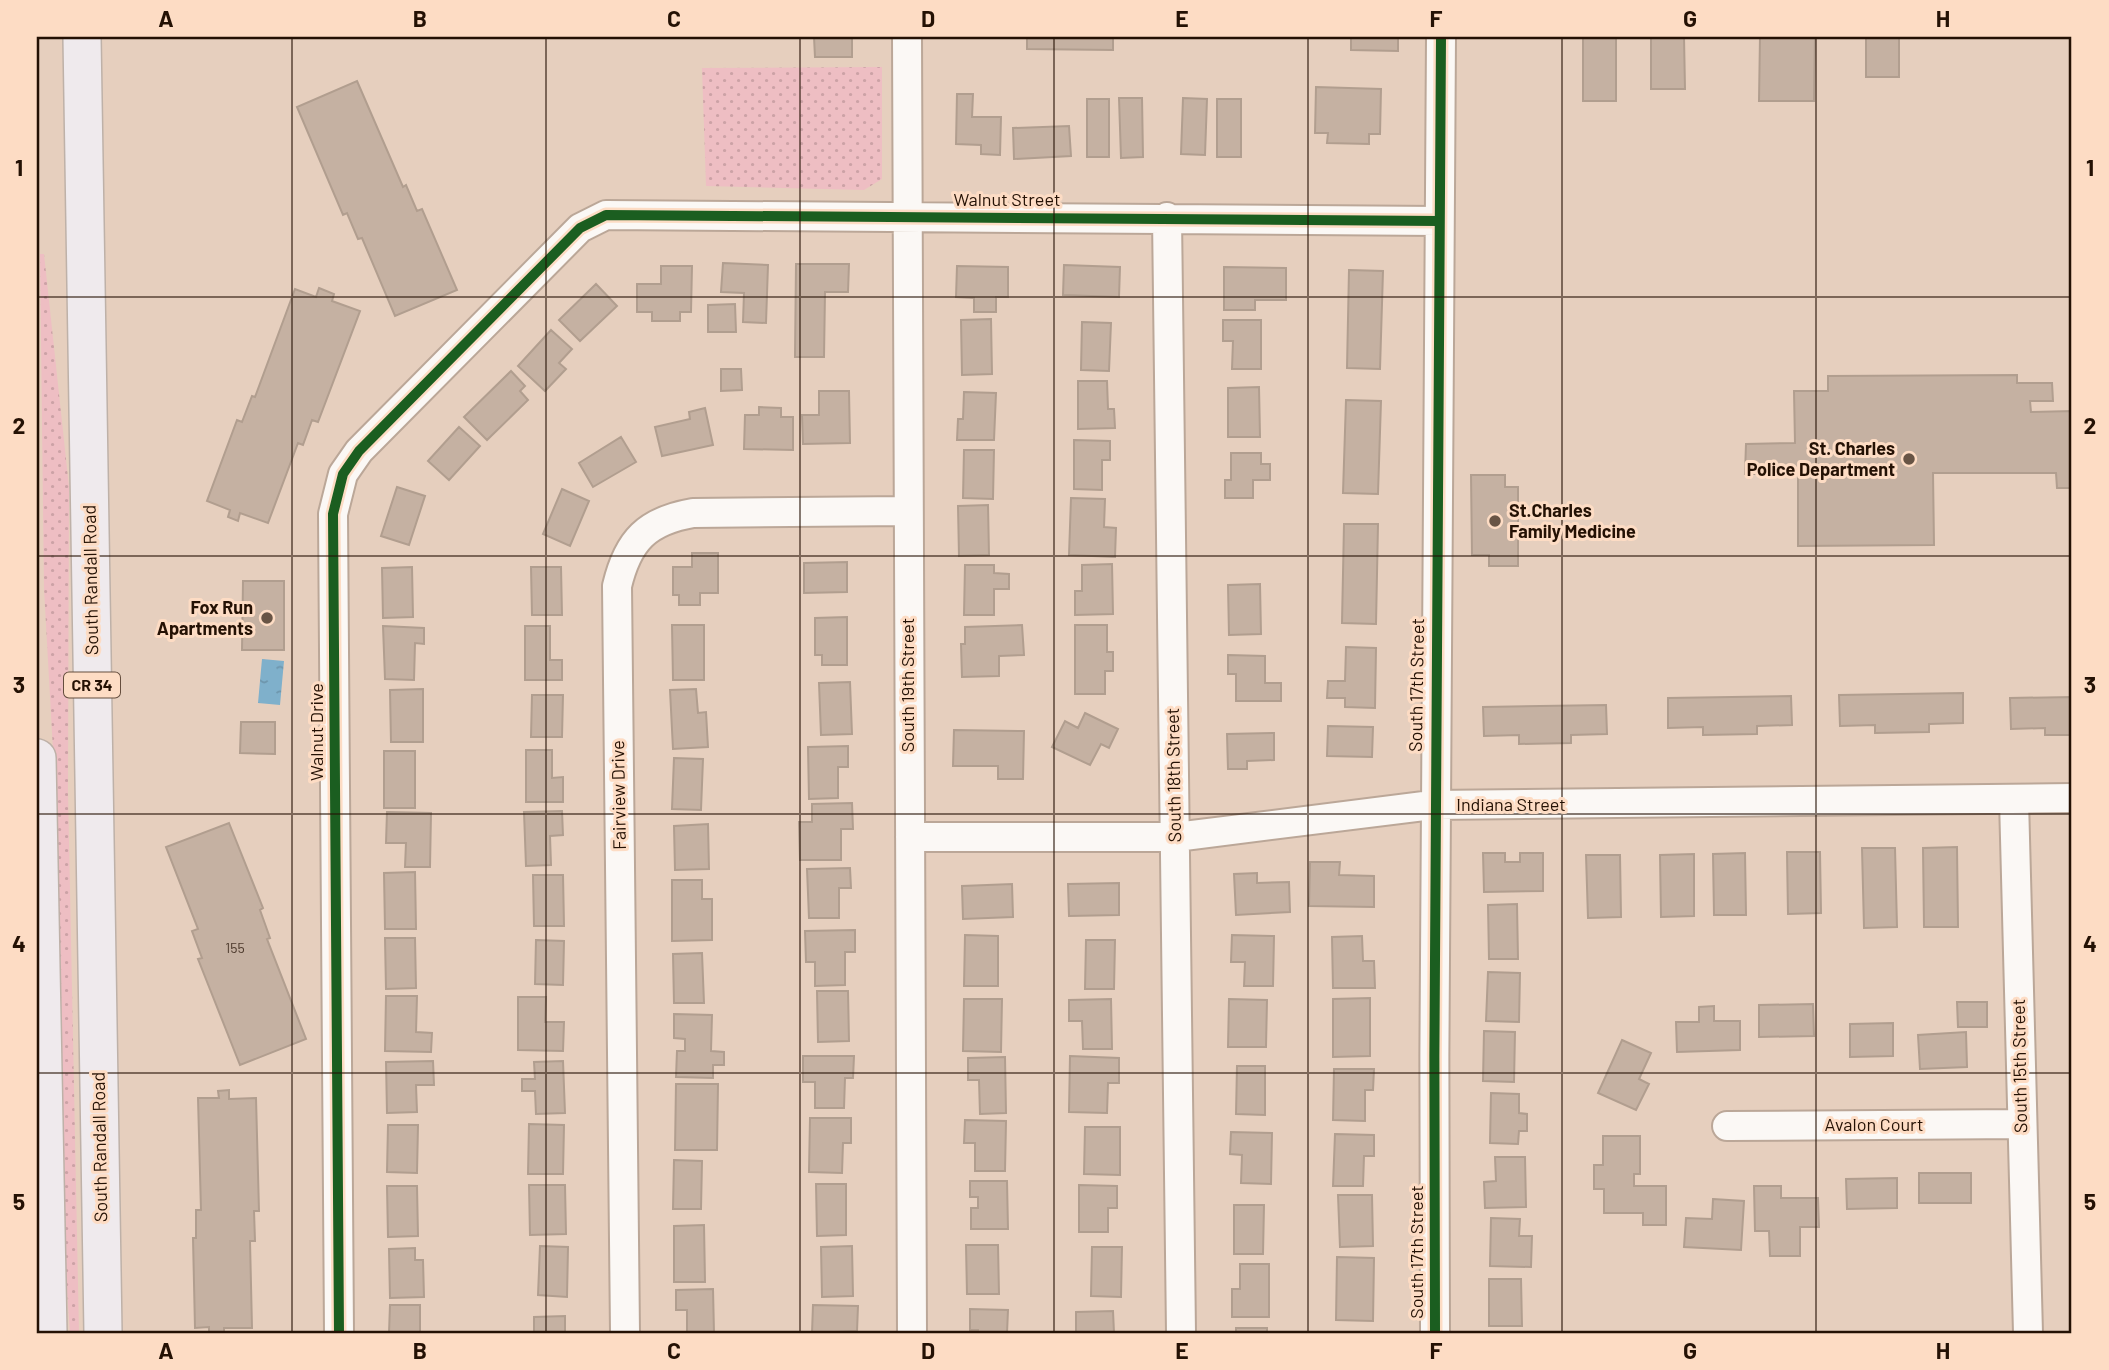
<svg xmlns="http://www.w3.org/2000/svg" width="2109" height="1370" font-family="Barlow,sans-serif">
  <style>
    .grass { fill: url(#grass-dots) }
    .water { fill: url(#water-ripples) }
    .building { fill: #c5b1a2; stroke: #b19e8f; stroke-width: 2 }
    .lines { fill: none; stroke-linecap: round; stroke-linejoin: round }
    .minor-casing { stroke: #bba798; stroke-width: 32 }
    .major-casing { stroke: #beb1a8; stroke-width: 40 }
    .minor { stroke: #fbf8f5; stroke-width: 28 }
    .major { stroke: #efeaed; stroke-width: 37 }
    .cycleway-casing { stroke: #fddcc4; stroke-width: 15 }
    .cycleway { stroke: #1b5e20; stroke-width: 10 }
    .grid { fill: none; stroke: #241104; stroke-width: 2; stroke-opacity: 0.55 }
    .poi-dot { fill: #685445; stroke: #fddcc4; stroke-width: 2.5 }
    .labels { text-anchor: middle; stroke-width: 6; stroke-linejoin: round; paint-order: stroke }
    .number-label { font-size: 14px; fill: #4c392c }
    .shield { fill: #fddcc4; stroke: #654e3e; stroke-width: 2 }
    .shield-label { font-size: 16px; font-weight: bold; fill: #241104 }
    .street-label { font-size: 18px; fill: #241104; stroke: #fddcc4 }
    .poi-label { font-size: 18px; font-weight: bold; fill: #241104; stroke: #fddcc4; text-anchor: end }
    .neatline { fill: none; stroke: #241104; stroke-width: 2.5 }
    .grid-label { font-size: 23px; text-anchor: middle; font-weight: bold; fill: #241104 }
  </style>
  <defs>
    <pattern id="grass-dots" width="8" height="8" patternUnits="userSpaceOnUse" patternTransform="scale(1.75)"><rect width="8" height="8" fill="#eebec3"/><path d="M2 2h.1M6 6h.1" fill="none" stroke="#cca2a6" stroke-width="1.8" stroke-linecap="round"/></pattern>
    <pattern id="water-ripples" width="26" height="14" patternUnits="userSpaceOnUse" patternTransform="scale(1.75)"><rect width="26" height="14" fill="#7fb0cb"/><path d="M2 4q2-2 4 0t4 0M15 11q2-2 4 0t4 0" fill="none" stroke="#6e96ad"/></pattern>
  </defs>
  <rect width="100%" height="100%" fill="#e6cfbe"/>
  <path class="grass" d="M882 67V179L864 190 706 186 702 68Z
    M40 254H44L69 487 68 792 79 1333H70L62 1220 54 768 44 589Z"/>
  <path class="water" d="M262 659 284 661 280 705 258 703Z"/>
  <path class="building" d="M814 37H852V57H815Z
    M1027 37H1113V50L1027 49Z
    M1351 37H1398V51L1351 50Z
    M1583 37H1616V101H1583Z
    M1651 37H1684L1685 89H1651Z
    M1760 37H1815L1814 101H1759Z
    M1866 37H1899V77H1866Z
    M357 81 403 187 406 185 417 211 422 209 457 290 395 316 362 238 358 239 347 213 343 215 297 107Z
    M1316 87 1381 89 1380 134H1369V144L1327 143 1328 133H1315Z
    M957 94H973L972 117H1001L1000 155 981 154V145L956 144Z
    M1119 98H1142L1143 157 1121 158Z
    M1183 98 1207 99 1205 155 1181 154Z
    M1087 99H1109V157H1087Z
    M1217 99H1241V157H1217Z
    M1069 126 1071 156 1014 159 1013 128Z
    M723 263 768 265 766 323 743 322 744 293 721 292Z
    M796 264H849L848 292H825L824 357H795Z
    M1064 265 1120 267 1119 297 1063 295Z
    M661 266H692L691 312H680V321H652V312H637V284H661Z
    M957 266 1008 267V297H996V312H974V298L956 297Z
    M1224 267 1286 268V300H1255V310H1224Z
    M1349 270 1383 271 1380 369 1347 368Z
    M596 284 617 306 580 341 559 320Z
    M319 288 334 294 332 301 360 311 318 422 312 420 303 445 298 443 268 523 240 513 238 521 228 517 230 510 207 501 237 420 242 422 252 396 255 397 295 289 316 297Z
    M735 304 736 332H708V305Z
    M991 319 992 374 962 375 961 320Z
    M1223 320H1261V369H1232L1233 341H1223Z
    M1082 322 1111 323 1109 371 1081 370Z
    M551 330 572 349 559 363 566 369 545 391 518 366Z
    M721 369H741L742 390 721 391Z
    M511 371 525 386 520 391 528 400 487 440 464 417Z
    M2017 375V383H2052L2053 401H2030L2031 412 2072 411V488H2057L2056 473H1933L1934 545 1798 546V474H1745L1746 444 1795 443 1794 391H1828V376Z
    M1078 381H1107L1108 409H1114L1115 428 1078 429Z
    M1259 387 1260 437H1228V388Z
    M819 391H849L850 443 803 444 802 415H819Z
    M964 392 996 393 994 440H957L958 419H963Z
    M1346 400 1381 401 1378 494 1343 493Z
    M759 407 781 408V417H793V450L744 449 745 415H759Z
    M705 408 713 445 662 456 655 427 690 419 689 412Z
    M459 427 480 446 449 480 428 461Z
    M621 437 636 462 593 487 579 463Z
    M1074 440 1110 441V460H1102V490L1074 489Z
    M964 450H994L993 499 963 498Z
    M1231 453H1261V464H1270V480H1253V498H1225V480H1231Z
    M1471 475H1505V487H1518V566H1489V555H1472Z
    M397 487 425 496 409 545 381 536Z
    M562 489 589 501 570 546 543 534Z
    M1071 498 1105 499 1104 527 1116 528 1115 557 1069 555Z
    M988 505 989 555 959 556 958 506Z
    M1344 524H1378L1376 624 1342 623Z
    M692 553H718V593H700V605H679V595H673V567H692Z
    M847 562V592L804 593V563Z
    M1112 564 1113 614 1075 615V591H1082V565Z
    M965 565H994V573L1009 574V589H994V615H964Z
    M412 567 413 617 383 618 382 568Z
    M531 567H561L562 615H532Z
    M243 581H284V650H242Z
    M1260 584 1261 634 1229 635 1228 585Z
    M847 617V665H822V655H815V618Z
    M672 625H704V680H673Z
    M1022 625 1024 655 999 656V676L962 677 961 644H965V627Z
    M1075 625H1107V652H1113V671H1105V694H1075Z
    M383 626 424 628V644L415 643 414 680 385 679Z
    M525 626H550V660H562V680H525Z
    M1346 647 1376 648 1375 708 1345 707V698H1327L1328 681H1345Z
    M1228 655 1265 656V683H1281V701H1236V674H1228Z
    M850 682 852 734 821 735 819 683Z
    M423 689V742H391L390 690Z
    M696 689 698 713 706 712 708 747 673 749 670 690Z
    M1963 693V723L1929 724V732L1875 733V725L1840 726 1839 695Z
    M532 695H563L562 737H531Z
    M1791 696 1792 725 1757 726V734L1703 735V727L1668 728V698Z
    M2072 697V735H2045V728L2011 729 2010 698Z
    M1606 705 1607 734 1571 735V743L1519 744V735L1484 736 1483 707Z
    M1085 713 1118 729 1109 748 1101 744 1090 765 1052 747 1065 721 1078 728Z
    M241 722H275V754L240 753Z
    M1328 726 1373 727 1372 757 1327 756Z
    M954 730 1024 731 1023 779H998V766H953Z
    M1274 733V760L1247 761V769H1228L1227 734Z
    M848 746V767H838V798L809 799 808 747Z
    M526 750H552V778L563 777V802H526Z
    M384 751H415V808H384Z
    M674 758 703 759 701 810 672 809Z
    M852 803 853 829H841V860H800L799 822H812V804Z
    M562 811 563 835 550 836 551 865 526 866 524 812Z
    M387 812 431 813 430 867H405L406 843H386Z
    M229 823 263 908 260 910 270 938 267 939 306 1039 240 1065 198 959 202 958 192 931 198 929 166 847Z
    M708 824 709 869 675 870 674 826Z
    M1957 847 1958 927H1924L1923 848Z
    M1862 848H1895L1897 927 1864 928Z
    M1787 852H1820L1821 913 1788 914Z
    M1483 853H1505V862H1520V853H1543V891L1484 892Z
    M1745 853 1746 915H1714L1713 854Z
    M1694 854V916L1661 917 1660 855Z
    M1586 855H1620L1621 917 1588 918Z
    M1310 862H1340L1339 875 1374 876V907L1309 906Z
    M850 868 851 888H839V918H809L807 869Z
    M415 872 416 929H385L384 873Z
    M1257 873V883L1289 882 1290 912 1236 915 1234 874Z
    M533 875H563L564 926H534Z
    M672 880H702V899H712V940L672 941Z
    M1119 883V915L1069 916 1068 884Z
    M1012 884 1013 917 963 919 962 886Z
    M1517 904 1518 959H1489L1488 905Z
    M855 930V952H845V985L815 986V962H806L805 931Z
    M965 935 998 936V986H964Z
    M1232 935 1274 936 1273 986H1244L1245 962H1231Z
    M1362 936 1363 961H1374L1375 988H1333L1332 937Z
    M385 938H415L416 988 386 989Z
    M536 940 564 941 563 985 535 984Z
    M1086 940H1115L1114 989H1085Z
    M702 953 704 1003H674L673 954Z
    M1488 972 1520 973 1519 1022 1486 1021Z
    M817 991H848L849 1041 818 1042Z
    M386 996H417L416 1032 432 1033 431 1052 385 1051Z
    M518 997H546L545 1022H564L563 1051 518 1050Z
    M1370 998V1056L1333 1057V999Z
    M964 999H1002L1001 1052 963 1051Z
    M1111 999 1112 1049H1083L1082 1021H1069V1000Z
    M1229 999 1267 1000 1266 1047H1228Z
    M1957 1002H1987V1027H1958Z
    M1813 1004 1814 1036 1759 1037V1005Z
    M1714 1006V1021H1740V1050L1677 1052 1676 1022H1699V1007Z
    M674 1014 712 1015 711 1051 724 1052V1065H713V1078L676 1077 677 1051H685V1039L674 1038Z
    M1893 1023V1056L1850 1057V1024Z
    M1484 1031 1515 1032 1514 1082 1483 1081Z
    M1966 1032 1967 1067 1920 1069 1918 1035Z
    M1622 1040 1651 1053 1639 1079 1649 1084 1636 1110 1598 1093Z
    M803 1056H854L853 1078H845L844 1108H815V1082H803Z
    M1070 1056 1119 1058V1083H1108L1107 1113 1069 1112Z
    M1005 1057 1006 1113 980 1114 979 1080H968V1058Z
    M433 1061 434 1085H416L417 1112 387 1113 386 1062Z
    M563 1061 565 1113 536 1114 535 1091H522V1079H535L534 1062Z
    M1237 1066H1265V1115L1236 1114Z
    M1334 1069H1374L1373 1090H1365V1121L1333 1120Z
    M676 1084H718L717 1150H675Z
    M229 1090V1099L256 1098 259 1211H254L255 1241H250L252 1328H224V1333H209V1327L195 1328 193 1238H196V1210H201L198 1098H219L218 1091Z
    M1491 1093 1519 1094V1113L1527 1114V1131H1519L1518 1144 1490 1143Z
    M810 1118H851V1143H843L842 1173 809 1172Z
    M965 1120 1006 1121 1005 1171H975V1143H964Z
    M529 1124 564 1125 563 1174H528Z
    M388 1125H418L417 1173 387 1172Z
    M1085 1127H1120V1175L1084 1174Z
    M1231 1132 1272 1133 1271 1184 1241 1183 1242 1155 1230 1154Z
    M1335 1134 1374 1135V1156H1364L1363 1186H1333Z
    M1603 1136H1640V1174H1634V1186H1666V1225H1643V1213H1604V1189H1594V1165H1603Z
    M1495 1157H1525L1526 1207 1485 1208 1484 1182 1496 1181Z
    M674 1160 702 1161 701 1209H673Z
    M1919 1173H1971V1203H1919Z
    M1897 1178V1208L1847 1209 1846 1179Z
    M970 1181H1007L1008 1229H971V1208H978V1197H970Z
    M816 1184H846V1235L817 1236Z
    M529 1185H565L566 1234 530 1235Z
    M1079 1185 1117 1186V1208H1108V1232H1079Z
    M387 1186H417L418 1236 388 1237Z
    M1754 1186H1781V1198H1818L1819 1227H1800V1256H1770L1769 1231H1755Z
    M1338 1195H1372L1373 1246 1340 1247Z
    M1713 1199 1744 1201 1741 1250 1684 1247 1686 1218 1712 1219Z
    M1234 1205H1264L1263 1254H1234Z
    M1491 1218 1520 1219 1519 1236H1532L1531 1267 1490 1266Z
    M704 1225 705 1282H674V1226Z
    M966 1245H998L999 1294H967Z
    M540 1246 568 1247 567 1297 538 1295Z
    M852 1246 853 1296 822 1297 821 1247Z
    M1092 1247H1122L1121 1297 1091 1296Z
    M415 1248V1260H423L424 1297 390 1298 389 1249Z
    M1337 1257 1374 1258 1373 1321 1336 1320Z
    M1240 1264H1269V1317H1232V1289H1240Z
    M1489 1279H1521L1522 1326H1489Z
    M713 1289 714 1333H687V1310H676V1290Z
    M390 1305H420V1333H389Z
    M813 1305 858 1306 857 1331 812 1333Z
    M970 1309 1008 1310 1007 1333H978V1330H970Z
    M1113 1311 1114 1333H1076V1312Z
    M565 1316V1333H534V1317Z
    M1236 1328H1267V1333H1236Z"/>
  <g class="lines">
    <defs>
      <path id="minor" d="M907 37 912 1333
        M1167 217 1181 1333
        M2014 800 2028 1333
        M910 837H1176L1432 805 2072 798
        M1727 1126 2021 1124
        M339 1333 333 514 343 474 359 451 580 228 606 215 1439 221
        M625 1333 617 586C628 540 647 521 693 513L907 511
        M1435 1333C1433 901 1436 469 1441 37"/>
      <path id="major" d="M82 37 103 1333
        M37 758 48 1333"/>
    </defs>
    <use href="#minor" class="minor-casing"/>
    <use href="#major" class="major-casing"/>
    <use href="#minor" class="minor"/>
    <use href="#major" class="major"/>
    <defs>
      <path id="cycleway" d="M339 1333 333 514 343 474 359 451 580 228 606 215 1439 221
        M1435 1333C1433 901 1436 469 1441 37"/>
    </defs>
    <use href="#cycleway" class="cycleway-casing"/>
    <use href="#cycleway" class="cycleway"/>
  </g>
  <path class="grid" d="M292 37V1333M546 37V1333M800 37V1333M1054 37V1333M1308 37V1333M1562 37V1333M1816 37V1333M37 297H2072M37 556H2072M37 814H2072M37 1073H2072"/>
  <g class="poi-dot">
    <circle cx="1909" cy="459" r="7"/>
    <circle cx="1495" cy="521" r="7"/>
    <circle cx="267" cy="618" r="7"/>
  </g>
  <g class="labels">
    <g class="number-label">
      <text x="235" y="953">155</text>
    </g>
    <rect class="shield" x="64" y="672.5" width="56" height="25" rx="5"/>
    <g class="shield-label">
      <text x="92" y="691">CR 34</text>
    </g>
    <g class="street-label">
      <text x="1007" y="206">Walnut Street</text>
      <text transform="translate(91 580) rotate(-91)" y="6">South Randall Road</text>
      <text transform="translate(908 685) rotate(-90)" y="6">South 19th Street</text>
      <text transform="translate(1417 685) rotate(-89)" y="6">South 17th Street</text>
      <text transform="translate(317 732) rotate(-90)" y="6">Walnut Drive</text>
      <text transform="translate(1174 775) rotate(-91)" y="6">South 18th Street</text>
      <text transform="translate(619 795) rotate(-91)" y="6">Fairview Drive</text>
      <text x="1511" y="811">Indiana Street</text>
      <text transform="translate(2020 1066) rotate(-91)" y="6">South 15th Street</text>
      <text x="1874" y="1131">Avalon Court</text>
      <text transform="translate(100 1147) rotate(-91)" y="6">South Randall Road</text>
      <text transform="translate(1417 1252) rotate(-90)" y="6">South 17th Street</text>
    </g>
    <g class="poi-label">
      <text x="1895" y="455">St. Charles<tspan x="1895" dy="21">Police Department</tspan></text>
      <text x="1509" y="517" text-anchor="start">St.Charles<tspan x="1509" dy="21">Family Medicine</tspan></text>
      <text x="253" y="614">Fox Run<tspan x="253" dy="21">Apartments</tspan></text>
    </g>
  </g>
  <rect width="2109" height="1370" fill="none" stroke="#fddcc4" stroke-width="77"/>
  <rect x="38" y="38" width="2032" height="1294" class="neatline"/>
  <g class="grid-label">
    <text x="166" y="27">A</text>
    <text x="420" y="27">B</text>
    <text x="674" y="27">C</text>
    <text x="928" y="27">D</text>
    <text x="1182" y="27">E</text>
    <text x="1436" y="27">F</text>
    <text x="1690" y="27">G</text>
    <text x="1943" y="27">H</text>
    <text x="19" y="176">1</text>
    <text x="2090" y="176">1</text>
    <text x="19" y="434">2</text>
    <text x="2090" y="434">2</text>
    <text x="19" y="693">3</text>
    <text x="2090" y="693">3</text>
    <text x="19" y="952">4</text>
    <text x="2090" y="952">4</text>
    <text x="19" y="1210">5</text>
    <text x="2090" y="1210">5</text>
    <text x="166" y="1359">A</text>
    <text x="420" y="1359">B</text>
    <text x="674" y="1359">C</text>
    <text x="928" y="1359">D</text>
    <text x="1182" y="1359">E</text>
    <text x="1436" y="1359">F</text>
    <text x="1690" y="1359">G</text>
    <text x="1943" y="1359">H</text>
  </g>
</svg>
